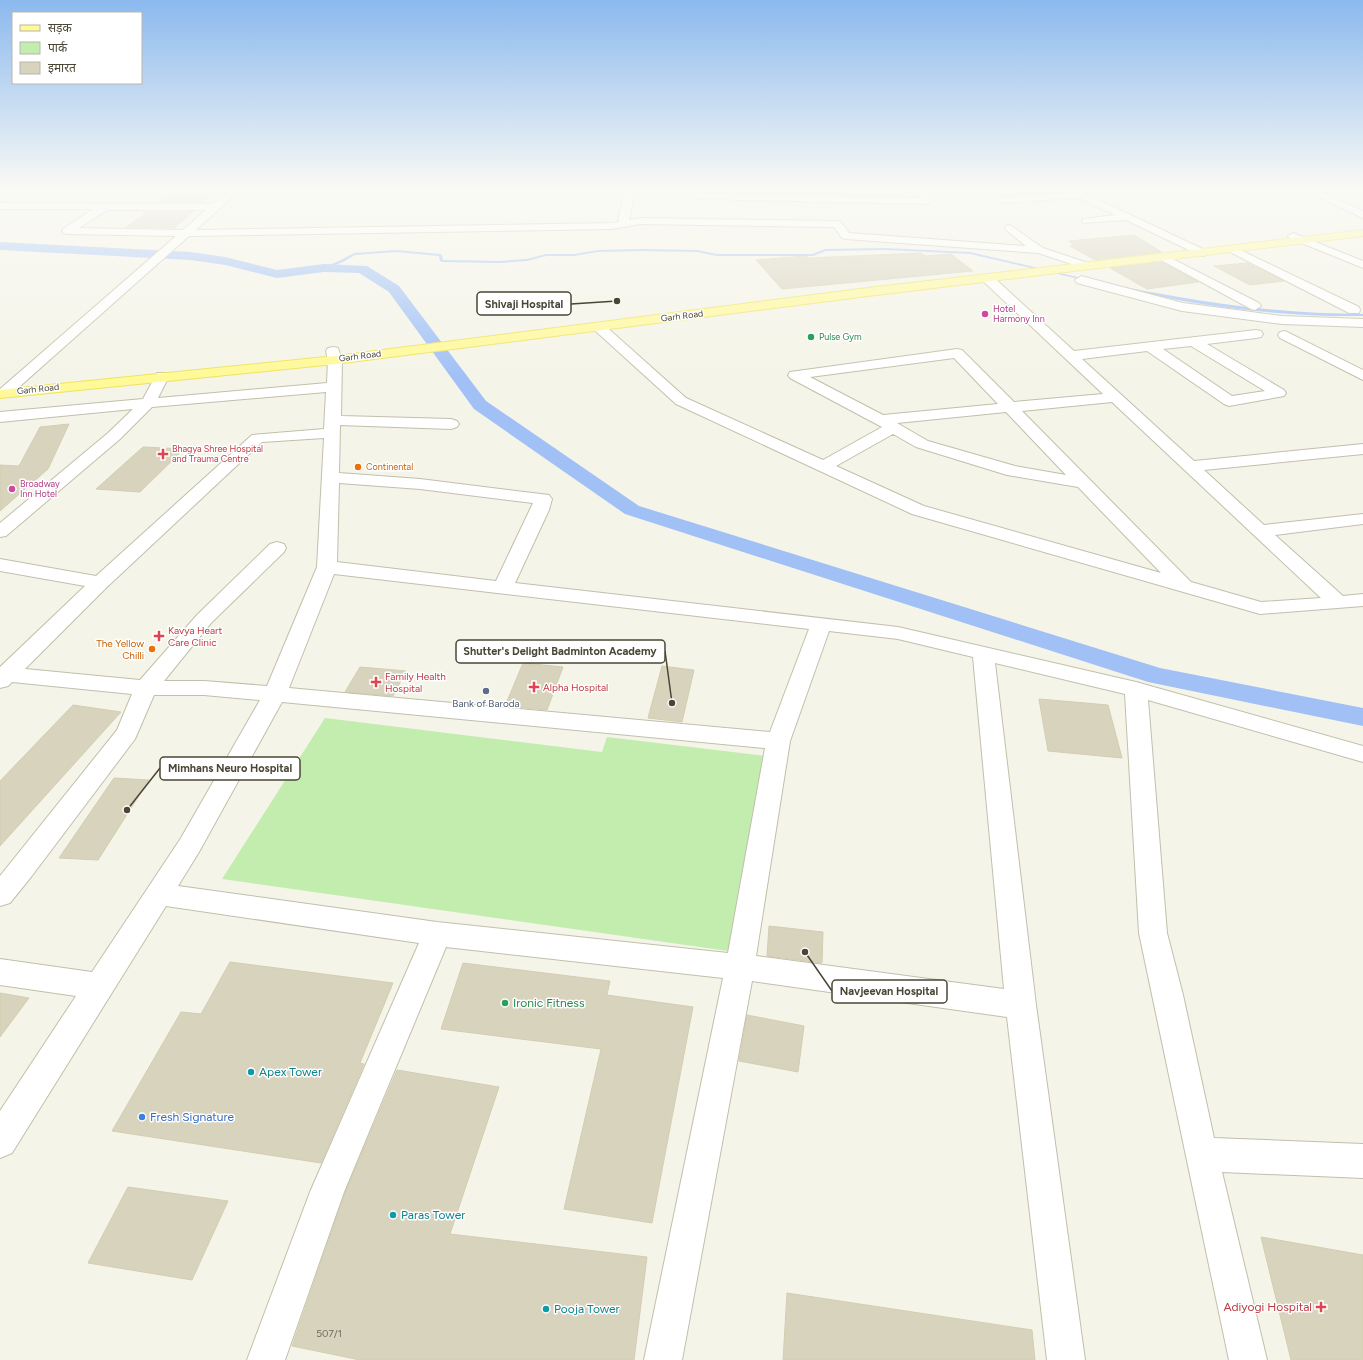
<svg xmlns="http://www.w3.org/2000/svg" width="1363" height="1360" font-family="Figtree,'Noto Sans Devanagari',sans-serif">
  <style>
    .green { fill: #c2edae }
    .lines { fill: none; stroke-linecap: round; stroke-linejoin: round }
    .stream { fill: #a0c0f6; fill-rule: evenodd }
    .canal { fill: #a0c0f6; fill-rule: evenodd }
    .building { fill: #d8d3bd; stroke: #d3ceaf }
    .minor-casing { stroke: #c2bfaa; stroke-width: 2 }
    .major-casing { stroke: #eee35e; stroke-width: 2 }
    .minor { fill: #fff; fill-rule: evenodd }
    .major { fill: #fff998; fill-rule: evenodd }
    .hotel-dot { fill: #d1479c; stroke: #fff; stroke-width: 1.5 }
    .leisure-dot { fill: #2e9e5b; stroke: #fff; stroke-width: 1.5 }
    .health-dot { fill: #e0444e; stroke: #fff; stroke-width: 1.5 }
    .food-dot { fill: #e8710a; stroke: #fff; stroke-width: 1.5 }
    .service-dot { fill: #5c6f8a; stroke: #fff; stroke-width: 1.5 }
    .culture-dot { fill: #0f9aa8; stroke: #fff; stroke-width: 1.5 }
    .shop-dot { fill: #3f7fe0; stroke: #fff; stroke-width: 1.5 }
    .labels { text-anchor: middle; stroke-width: 3; stroke-linejoin: round; paint-order: stroke }
    .far-hotel-label { font-size: 9px; fill: #b23c85; stroke: #fff; text-anchor: start }
    .far-street-label { font-size: 9px; fill: #4a4636; stroke: #fff }
    .far-leisure-label { font-size: 9px; fill: #27864d; stroke: #fff; text-anchor: start }
    .far-health-label { font-size: 9px; fill: #be3a42; stroke: #fff; text-anchor: start }
    .far-food-label { font-size: 9px; fill: #c56008; stroke: #fff; text-anchor: start }
    .health-label { font-size: 10px; fill: #be3a42; stroke: #fff; text-anchor: start }
    .food-label { font-size: 10px; fill: #c56008; stroke: #fff; text-anchor: end }
    .service-label { font-size: 10px; fill: #4e5e75; stroke: #fff }
    .near-number-label { font-size: 10px; fill: #6e6958 }
    .near-leisure-label { font-size: 12px; fill: #27864d; stroke: #fff; text-anchor: start }
    .near-culture-label { font-size: 12px; fill: #0d838f; stroke: #fff; text-anchor: start }
    .near-shop-label { font-size: 12px; fill: #366cbe; stroke: #fff; text-anchor: start }
    .near-health-label { font-size: 12px; fill: #be3a42; stroke: #fff; text-anchor: end }
    .leader { fill: none; stroke: #4a4636; stroke-width: 1.5 }
    .callout-dot { fill: #4a4636; stroke: #fff; stroke-width: 1.5 }
    .callout { fill: #fff; stroke: #4a4636; stroke-width: 1.5 }
    .callout-label { font-size: 11px; text-anchor: middle; font-weight: bold; fill: #4a4636 }
  </style>
  <rect width="100%" height="100%" fill="#f5f4e8"/>
  <path class="green" d="M701 188H780L782 197 700 193Z
    M325 718 602 752 607 737 766 756 735 952 222 879Z"/>
  <g class="lines">
    <path class="stream" d="M886 248 970 252 1090 280 1088 281 970 254 886 250 826 251 813 256H717L697 252 641 251 598 252 574 256H546L527 261 499 263 442 262 440 261 439 256 396 252 355 255 343 262 325 269 322 268 341 260 354 253 396 250 440 254 442 255 443 260 499 261 527 259 546 254H574L598 250 641 249 697 250 717 254H812L825 249Z
      M1125 287C1205 303 1282 314 1363 314V316C1282 317 1202 307 1124 289L1123 288Z"/>
    <path class="canal" d="M0 242 191 252 225 257 277 270 324 264 367 266 399 286 486 401 639 506 1160 668 1363 708V726L1148 682 625 514 474 409 389 292 359 273 324 272 277 278 225 265 191 260 0 250Z"/>
  </g>
  <path class="building" d="M171 194 212 195 203 202H160Z
    M146 212H193L174 228 126 227 147 213H143Z
    M1134 235 1162 252 1095 260 1070 246 1075 245 1069 241Z
    M921 253 925 256 951 254 973 271 782 289 756 260 806 256 809 258Z
    M1161 262 1198 282 1147 289 1110 268Z
    M1247 263 1284 281 1250 285 1214 266Z
    M69 424 48 469 0 511V465L19 466 40 427Z
    M143 447 184 449 140 492 96 489Z
    M523 663 563 667 547 710 505 706Z
    M662 666 694 670 682 722 648 718Z
    M360 667 406 671 393 696 345 692Z
    M1039 699 1108 705 1122 758 1048 751Z
    M73 705 121 712 0 846V781Z
    M114 778 149 780 98 860 59 858Z
    M769 926 823 932 822 963 767 956Z
    M230 962 393 983 360 1063 364 1064 321 1163 112 1131 181 1012 201 1014Z
    M463 963 610 981 607 995 693 1007 652 1223 564 1209 601 1049 441 1029Z
    M0 993 29 998 0 1037Z
    M747 1015 804 1026 798 1072 739 1061Z
    M397 1070 499 1087 450 1234 647 1257 634 1360H360L292 1346 345 1193Z
    M128 1187 228 1201 192 1280 88 1263Z
    M1261 1237 1363 1255V1360H1291Z
    M787 1293 1032 1330 1035 1360H783Z"/>
  <g class="lines">
    <defs>
      <path id="minor" d="M232 188H242L196 230 612 223 618 222 625 188H635L629 220 641 218 837 221 841 222 849 233 1026 246 1006 230 1005 228 1006 226 1010 225 1043 248 1091 264 1093 266 1087 269 1038 253 846 239 842 238 834 227 641 224 612 229 189 236 9 396H0V389L176 236 67 234 63 233 62 231 63 229 93 209H0V203L213 204ZM107 210H206L183 230 79 228Z
        M696 188H706L705 193 920 198 914 188H924L932 201 927 204 700 199 695 196Z
        M1061 188H1073L1207 251 1209 253 1203 256 1199 255 1126 220 1083 223 1082 221 1083 219 1115 215 1079 198 1001 203 996 200 1001 197 1068 193Z
        M1300 188H1312L1363 211V218Z
        M1293 233 1363 261V268L1289 238 1288 236Z
        M1232 246 1359 307 1360 310 1359 313H1349L1228 251 1226 249Z
        M1163 254 1259 303 1261 306 1255 310 1251 309 1159 259 1157 257Z
        M987 274 991 275 1074 351 1256 330 1261 331 1263 334 1261 337 1256 338 1207 344 1284 390 1286 393 1284 396 1229 406 1224 404 1147 351 1082 359 1194 461 1363 444V454L1204 470 1264 525 1363 514V524L1275 535 1343 596 1363 594V606L1260 614 912 514 676 404 590 326 592 323H602L686 398 823 460 882 427 790 378 788 375 790 372 957 349 962 350 1014 402 1103 394 983 281 981 278ZM1191 346 1265 391 1232 396 1163 349ZM954 358 998 404 883 415 810 377ZM1112 402 1321 598 1261 602 1191 582 1022 411ZM1006 412 1066 475 1015 466 928 441 897 423ZM893 434 916 447 1007 475 1078 487 1161 573 924 506 836 466Z
        M1081 276 1183 303 1282 316 1363 319V327L1282 324 1182 311 1077 283 1075 280Z
        M1285 331 1363 370V380L1280 338 1278 335 1280 332Z
        M333 347 338 348 342 360 341 416 451 419 457 421 459 424 457 427 451 429 340 425 339 473 420 479 549 495 552 499 549 510 515 583 898 627 1136 682 1363 746V762L1148 700 1167 933 1183 995 1214 1138 1363 1144V1178L1222 1172 1267 1360H1229L1139 933 1125 694 995 663 1036 1005 1085 1360H1047L1007 1017 752 981 682 1360H644L723 978 446 947 344 1192 285 1360H247L310 1192 419 943 166 906 12 1153 0 1158V1111L76 996 0 985V959L92 972 181 838 260 700 204 695H154L135 739 31 877 10 903 0 906V876L117 730 132 694 12 682 8 686 0 688V667L85 586 0 571V559L96 576 252 435 324 429 326 392 152 407 120 439 6 536 0 537V523L108 433 133 409 0 422V412L143 399 157 373H167L169 376 158 398 327 383 328 360 326 351 328 348ZM324 438 317 567 267 686 204 681H164L211 623 284 552 286 548 284 544 277 542 270 544 197 615 140 680 25 669 107 587 262 442ZM339 483 420 489 533 503 496 581 337 562ZM334 574 809 629 770 732 289 688ZM829 631 898 639 973 657 1004 989 756 956 790 741ZM282 702 765 748 728 953 437 922 178 886 199 852Z"/>
      <path id="major" d="M1363 230V236L868 296 335 364 0 398V390L335 356 868 288Z"/>
    </defs>
    <use href="#minor" class="minor-casing"/>
    <use href="#major" class="major-casing"/>
    <use href="#minor" class="minor"/>
    <use href="#major" class="major"/>
  </g>
  <linearGradient id="sky" x2="0" y2="1"><stop stop-color="#8bb9ee"/><stop offset="0.5" stop-color="#fafaf5"/><stop offset="1" stop-color="#fafaf5" stop-opacity="0"/></linearGradient>
  <rect width="1363" height="378" fill="url(#sky)"/>
  <g class="hotel-dot">
    <circle cx="985" cy="314" r="4"/>
    <circle cx="12" cy="489" r="4"/>
  </g>
  <g class="leisure-dot">
    <circle cx="811" cy="337" r="4"/>
    <circle cx="505" cy="1003" r="4"/>
  </g>
  <g class="health-dot">
    <path d="M161 448h4v4h4v4h-4v4h-4v-4h-4v-4h4z"/>
    <path d="M157 630h4v4h4v4h-4v4h-4v-4h-4v-4h4z"/>
    <path d="M374 676h4v4h4v4h-4v4h-4v-4h-4v-4h4z"/>
    <path d="M532 681h4v4h4v4h-4v4h-4v-4h-4v-4h4z"/>
    <path d="M1319 1301h4v4h4v4h-4v4h-4v-4h-4v-4h4z"/>
  </g>
  <g class="food-dot">
    <circle cx="358" cy="467" r="4"/>
    <circle cx="152" cy="649" r="4"/>
  </g>
  <circle class="service-dot" cx="486" cy="691" r="4"/>
  <g class="culture-dot">
    <circle cx="251" cy="1072" r="4"/>
    <circle cx="393" cy="1215" r="4"/>
    <circle cx="546" cy="1309" r="4"/>
  </g>
  <circle class="shop-dot" cx="142" cy="1117" r="4"/>
  <g class="labels">
    <g class="far-hotel-label">
      <text x="993" y="312">Hotel<tspan x="993" dy="10">Harmony Inn</tspan></text>
      <text x="20" y="487">Broadway<tspan x="20" dy="10">Inn Hotel</tspan></text>
    </g>
    <g class="far-street-label">
      <text transform="translate(682 316) rotate(-7)" y="3">Garh Road</text>
      <text transform="translate(360 356) rotate(-7)" y="3">Garh Road</text>
      <text transform="translate(38 389) rotate(-6)" y="3">Garh Road</text>
    </g>
    <g class="far-leisure-label">
      <text x="819" y="340">Pulse Gym</text>
    </g>
    <g class="far-health-label">
      <text x="172" y="452">Bhagya Shree Hospital<tspan x="172" dy="10">and Trauma Centre</tspan></text>
    </g>
    <g class="far-food-label">
      <text x="366" y="470">Continental</text>
    </g>
    <g class="health-label">
      <text x="168" y="634">Kavya Heart<tspan x="168" dy="12">Care Clinic</tspan></text>
      <text x="385" y="680">Family Health<tspan x="385" dy="12">Hospital</tspan></text>
      <text x="543" y="691">Alpha Hospital</text>
    </g>
    <g class="food-label">
      <text x="144" y="647">The Yellow<tspan x="144" dy="12">Chilli</tspan></text>
    </g>
    <g class="service-label">
      <text x="486" y="707">Bank of Baroda</text>
    </g>
    <g class="near-number-label">
      <text x="329" y="1337">507/1</text>
    </g>
    <g class="near-leisure-label">
      <text x="513" y="1007">Ironic Fitness</text>
    </g>
    <g class="near-culture-label">
      <text x="259" y="1076">Apex Tower</text>
      <text x="401" y="1219">Paras Tower</text>
      <text x="554" y="1313">Pooja Tower</text>
    </g>
    <g class="near-shop-label">
      <text x="150" y="1121">Fresh Signature</text>
    </g>
    <g class="near-health-label">
      <text x="1312" y="1311">Adiyogi Hospital</text>
    </g>
  </g>
  <path class="leader" d="M617 301L571 304M672 703L665 651M127 810L160 768M805 952L832 991"/>
  <g class="callout-dot">
    <circle cx="617" cy="301" r="4"/>
    <circle cx="672" cy="703" r="4"/>
    <circle cx="127" cy="810" r="4"/>
    <circle cx="805" cy="952" r="4"/>
  </g>
  <g class="callout">
    <rect x="477" y="292" width="94" height="23" rx="4"/>
    <rect x="456" y="640" width="209" height="23" rx="4"/>
    <rect x="160" y="757" width="140" height="23" rx="4"/>
    <rect x="832" y="980" width="115" height="23" rx="4"/>
  </g>
  <g class="callout-label">
    <text x="524" y="308">Shivaji Hospital</text>
    <text x="560" y="655">Shutter's Delight Badminton Academy</text>
    <text x="230" y="772">Mimhans Neuro Hospital</text>
    <text x="889" y="995">Navjeevan Hospital</text>
  </g>
  <rect x="12" y="12" width="130" height="72" fill="#ffffff" stroke="#b7b5af"/>
  <rect x="20" y="25" width="20" height="6" fill="#fff998" stroke="#b7b5af"/>
  <text x="48" y="32" font-size="12" fill="#4a4636">सड़क</text>
  <rect x="20" y="42" width="20" height="12" fill="#c2edae" stroke="#b7b5af"/>
  <text x="48" y="52" font-size="12" fill="#4a4636">पार्क</text>
  <rect x="20" y="62" width="20" height="12" fill="#d8d3bd" stroke="#b7b5af"/>
  <text x="48" y="72" font-size="12" fill="#4a4636">इमारत</text>
</svg>
